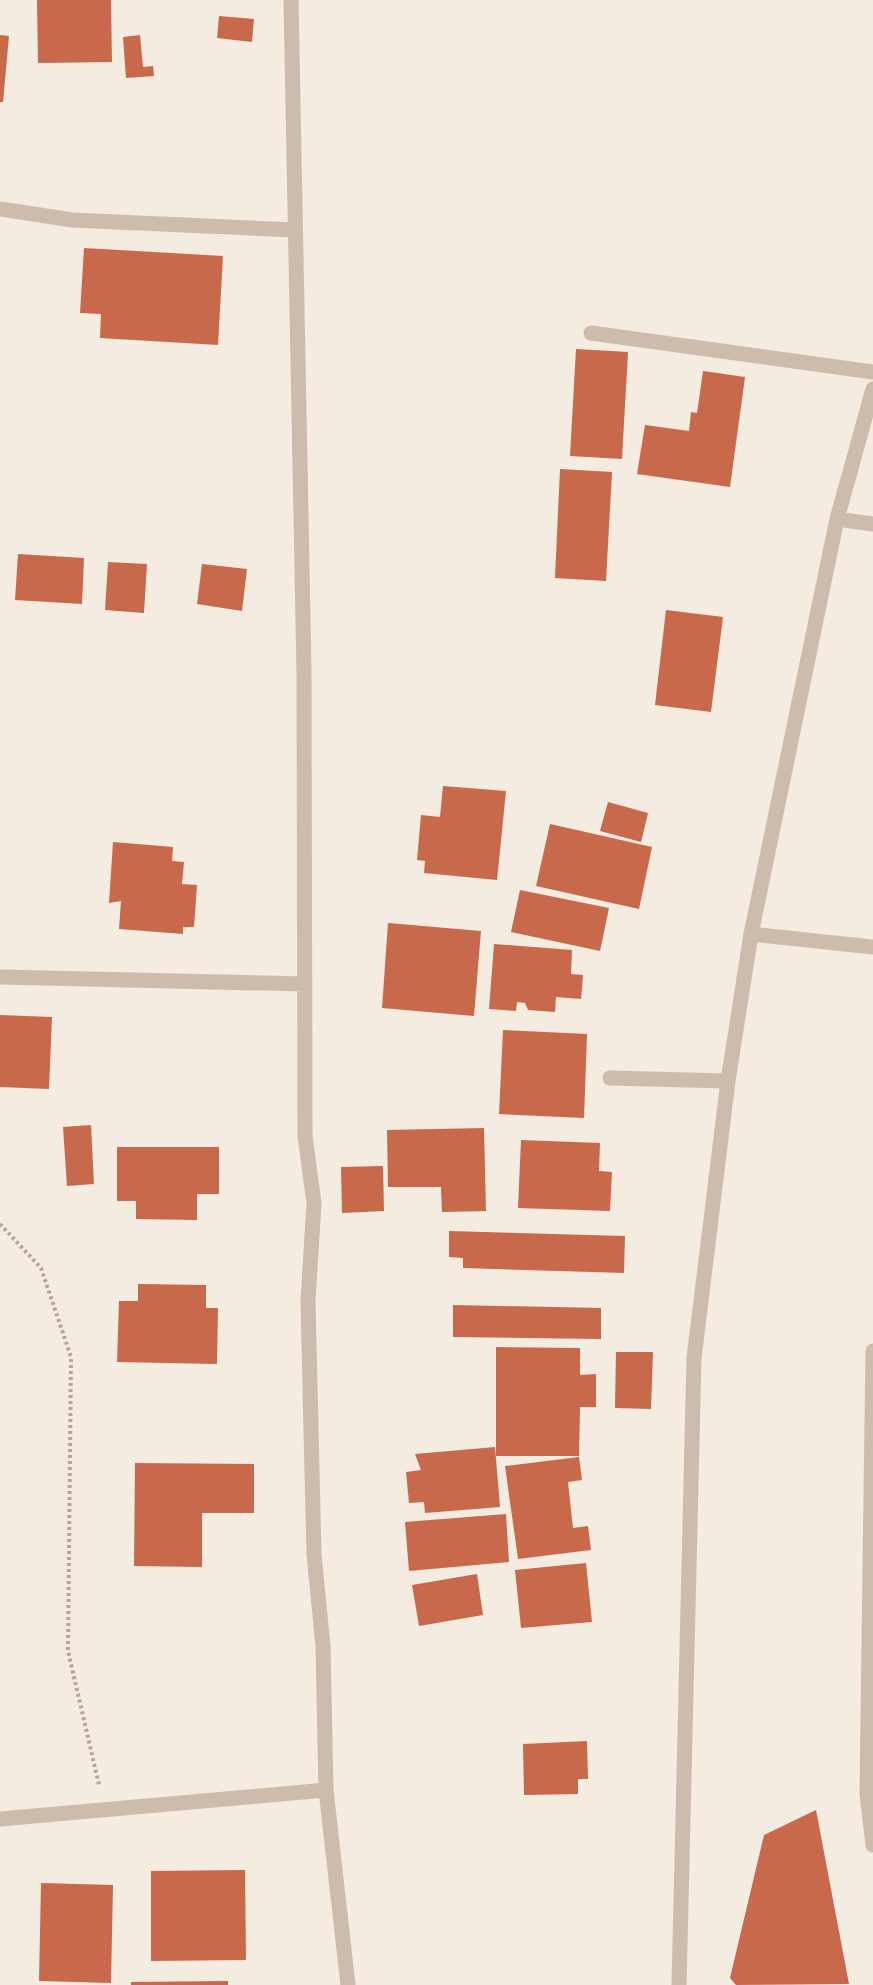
<svg xmlns="http://www.w3.org/2000/svg" width="873" height="1985" font-family="'Roboto Condensed',sans-serif">
  <style>
    .building { fill: #c8694b }
    .lines { fill: none; stroke-linecap: round; stroke-linejoin: round }
    .path { stroke: #b9a596; stroke-width: 4; stroke-dasharray: 3 3; stroke-linecap: butt }
    .minor { stroke: #cdbbac; stroke-width: 15 }
  </style>
  <rect width="100%" height="100%" fill="#f4ebe1"/>
  <path class="building" d="M37 0H111L112 62 38 63Z
    M219 16 254 19 252 42 217 38Z
    M0 35 9 36 3 102H0Z
    M140 35 143 67 153 66 154 76 126 78 123 37Z
    M84 248 223 256 218 345 100 338 101 314 80 313Z
    M576 349 628 352 622 459 570 456Z
    M703 371 745 377 730 487 637 474 645 425 689 431 691 412 697 413Z
    M560 469 612 472 606 581 555 578Z
    M18 554 84 558 82 604 15 600Z
    M108 562 147 564 144 613 105 610Z
    M202 564 247 569 242 611 197 604Z
    M666 610 723 617 711 712 655 705Z
    M443 786 506 791 497 880 424 873 425 861 417 860 421 815 440 817Z
    M608 802 648 813 641 842 600 831Z
    M550 824 652 847 639 909 536 886Z
    M113 842 173 847 172 861 184 862 182 884 197 885 194 927H183V934L119 929 121 901 109 903Z
    M520 890 609 908 600 951 511 932Z
    M388 923 481 931 474 1016 382 1008Z
    M494 944 572 950 571 974 583 975 581 999 556 997 555 1012 528 1010 525 1003 517 1002 516 1011 489 1009Z
    M0 1015 52 1017 49 1089 0 1087Z
    M503 1030 587 1034 584 1118 499 1114Z
    M91 1125 94 1184 67 1186 63 1127Z
    M484 1128 486 1211 442 1212 441 1187H388L387 1130Z
    M521 1140 600 1143 599 1171 612 1172 610 1211 518 1208Z
    M117 1147H219V1194H197V1220L136 1219V1201H117Z
    M383 1166 384 1211 342 1213 341 1167Z
    M449 1231 625 1236 624 1273 463 1268V1258L449 1257Z
    M138 1284 206 1285V1308H218L217 1364 117 1362 119 1301H138Z
    M453 1305 601 1308V1339L453 1337Z
    M496 1347 580 1348V1375L596 1374V1407H580L579 1456H496Z
    M616 1352H653L651 1409 615 1408Z
    M495 1447 500 1507 425 1513 424 1502 409 1503 406 1472 421 1470 415 1454Z
    M579 1457 582 1480 568 1482 573 1528 588 1526 591 1550 518 1559 505 1466Z
    M135 1463 254 1464V1513H202V1567L134 1566Z
    M506 1514 509 1562 409 1571 405 1522Z
    M586 1563 592 1622 521 1628 515 1570Z
    M477 1574 483 1615 419 1626 412 1585Z
    M587 1741 588 1779H578V1794L524 1795 523 1744Z
    M816 1810 849 1984 736 1985 730 1978 764 1835Z
    M245 1870 246 1960 151 1961V1871Z
    M41 1883 113 1885 111 1983 39 1981Z
    M228 1981V1985H131V1982Z"/>
  <g class="lines">
    <path class="path" d="M0 1224 41 1268 71 1357 68 1651 99 1785"/>
    <path class="minor" d="M291 0 304 671 305 1136 314 1203 308 1301 314 1554 323 1646 326 1790 348 1985
      M0 209 72 220 295 230
      M591 333 873 372
      M837 519 873 524
      M751 934 873 947
      M0 977 305 984
      M610 1078 728 1081
      M873 1351 867 1794 873 1845
      M0 1819 326 1790
      M679 1985 694 1358 728 1081 751 934 837 519 873 389"/>
  </g>
</svg>
